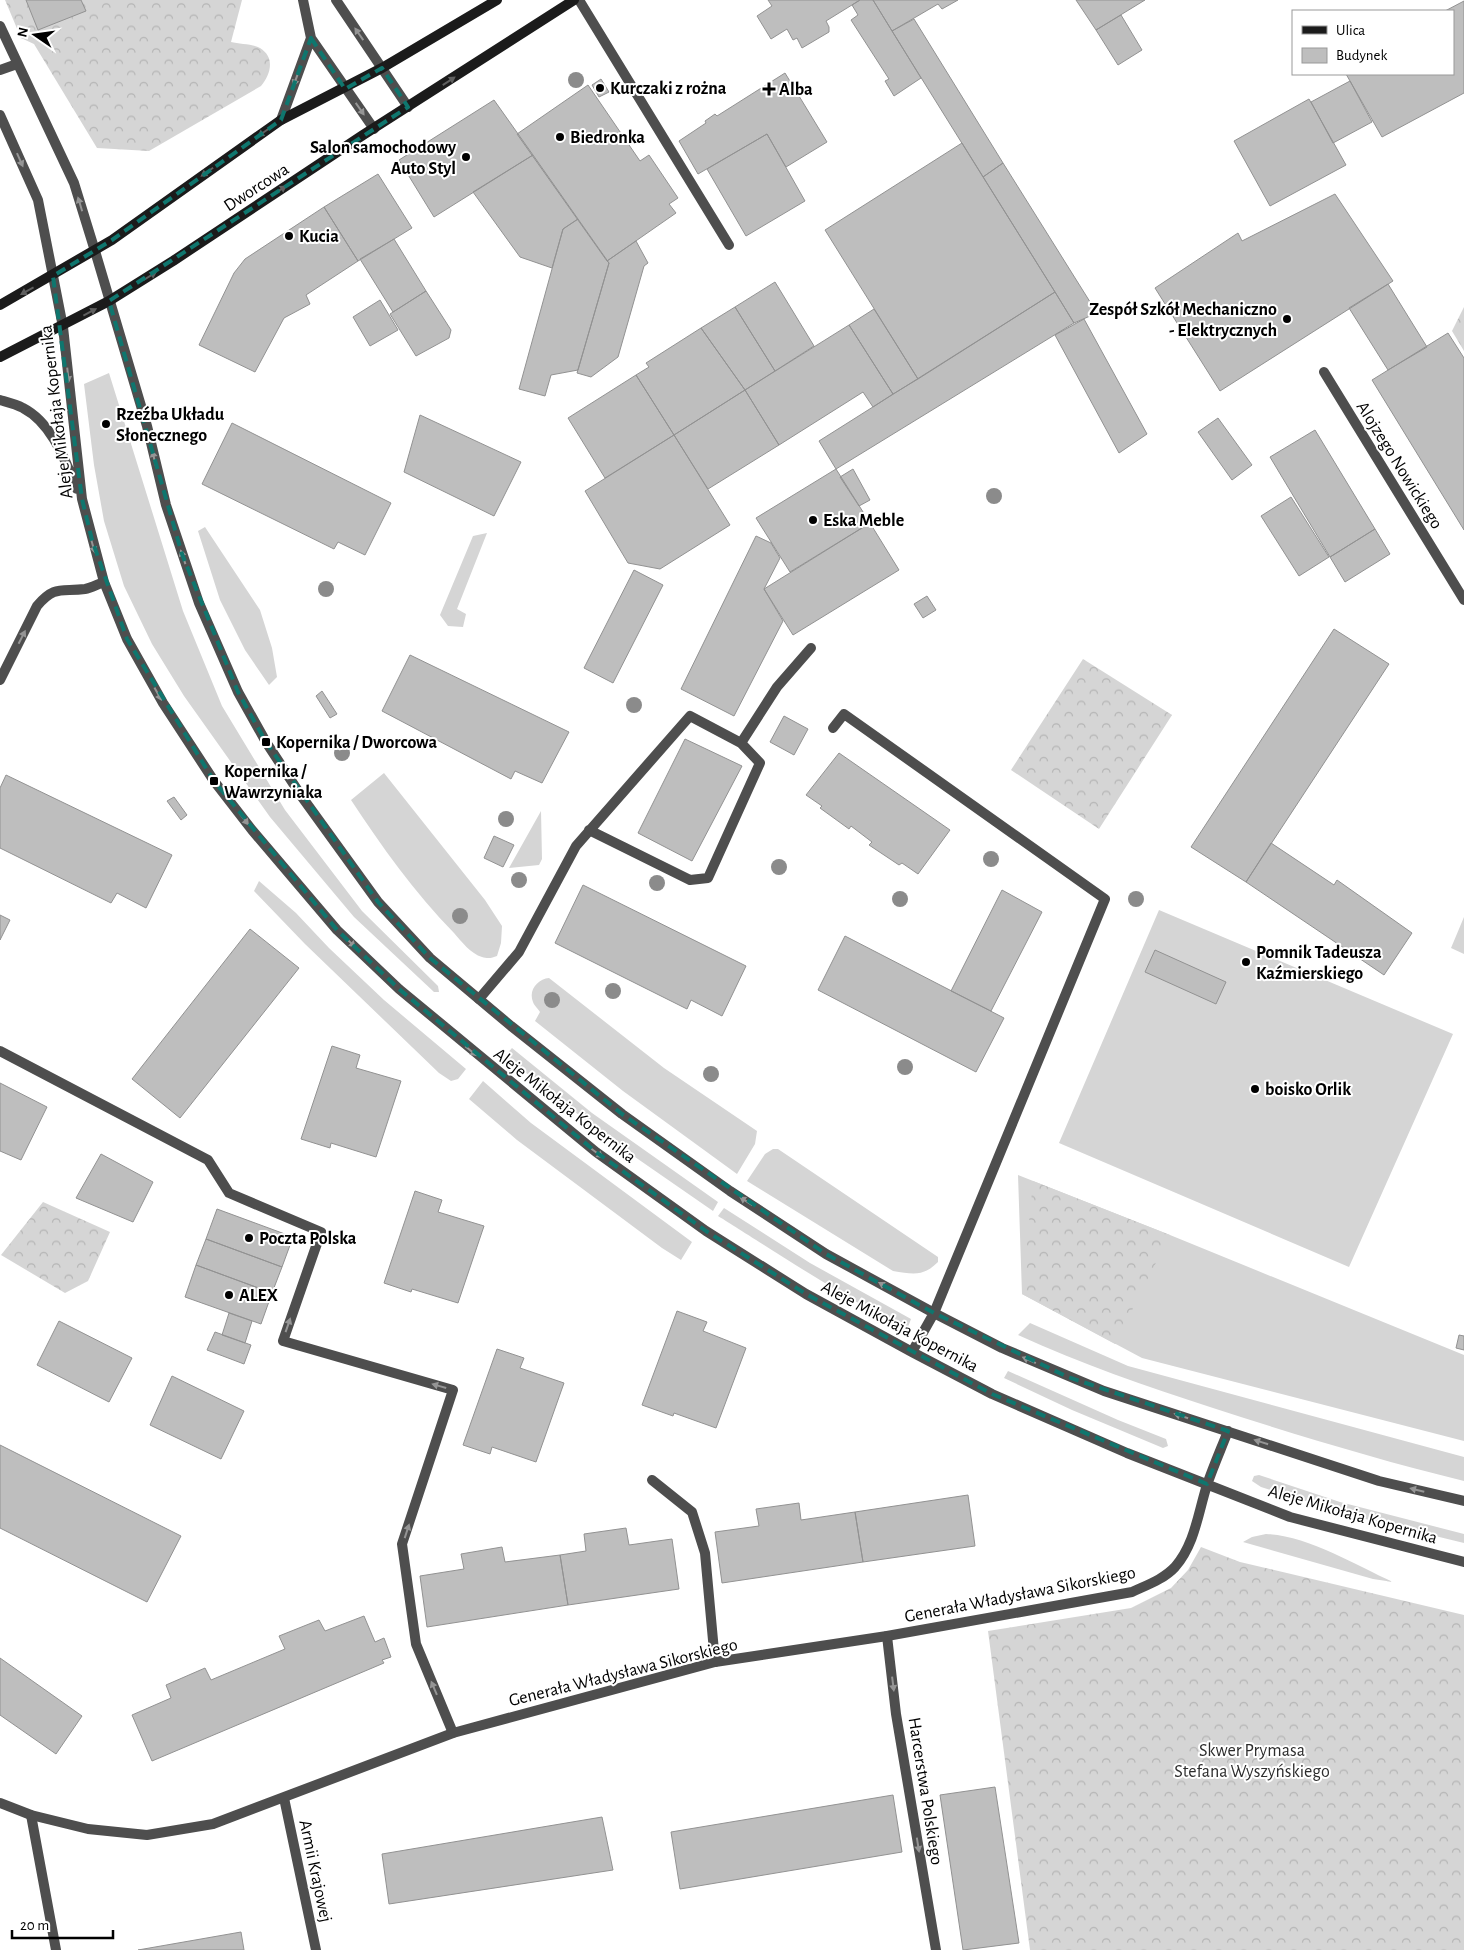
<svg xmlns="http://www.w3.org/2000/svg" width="1464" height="1950" font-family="'Alegreya Sans',sans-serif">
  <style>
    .grass { fill: #d5d5d5 }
    .forest { fill: url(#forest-crowns) }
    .building { fill: #bebebe; stroke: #929292 }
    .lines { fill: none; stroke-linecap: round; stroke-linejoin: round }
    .service { stroke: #4e4e4e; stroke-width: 10 }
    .minor { stroke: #4e4e4e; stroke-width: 10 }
    .tertiary { stroke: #4e4e4e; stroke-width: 10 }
    .secondary { stroke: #1b1b1b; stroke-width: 10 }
    .tree { fill: #8b8b8b }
    .oneway { fill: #959595 }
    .oneway2 { fill: #5f5f5f }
    .marked { fill: none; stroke: #0f766e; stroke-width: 4; stroke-dasharray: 10 6; stroke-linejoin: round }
    .poi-dot { fill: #000; stroke: #fff; stroke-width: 2 }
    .labels { text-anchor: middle; stroke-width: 4; stroke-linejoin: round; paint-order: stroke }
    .poi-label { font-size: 18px; font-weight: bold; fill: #000; stroke: #fff; text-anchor: start }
    .street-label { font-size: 18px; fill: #000; stroke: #fff }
    .park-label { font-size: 18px; fill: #2c2c2c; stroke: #fff }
  </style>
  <defs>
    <pattern id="forest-crowns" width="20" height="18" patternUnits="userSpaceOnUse" patternTransform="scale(1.25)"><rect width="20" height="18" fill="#d5d5d5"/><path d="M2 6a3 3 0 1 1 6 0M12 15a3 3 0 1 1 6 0" fill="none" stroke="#b5b5b5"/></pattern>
  </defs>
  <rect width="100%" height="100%" fill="#fff"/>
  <path class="grass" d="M109 373 183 611 222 706 285 810 362 911 438 986 439 992H434L354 917 270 817 184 696 152 644 124 586 104 521 94 465 84 384Z
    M205 527 260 610 272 648 277 677 269 685 245 650 220 600 198 531Z
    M487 533 457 609 466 614 463 627 448 626 440 615 473 536Z
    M384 773 485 900 502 926 501 943 497 956C492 958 488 959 482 957 471 954 461 941 454 933 414 892 382 847 351 800Z
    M541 811 542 859 539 865 509 868Z
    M259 881 296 913 329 948 384 1000 466 1069 458 1079 451 1081 439 1073 305 944 254 891Z
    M1159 910 1453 1034 1349 1267 1059 1143Z
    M1464 917V954L1451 948Z
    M549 978 664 1068 757 1131 755 1144 737 1174 623 1091 535 1021 540 1012C538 1009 534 1005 533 1002 528 990 538 979 549 978Z
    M512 1048 592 1113 718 1202 713 1211 609 1139 505 1056Z
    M483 1081 531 1123 692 1242 681 1260 662 1248 517 1140 469 1099Z
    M773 1149H778L938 1257V1262C923 1277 913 1274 893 1271L747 1181 765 1154Z
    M1018 1175 1170 1235 1464 1355V1441L1142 1358 1022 1294Z
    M724 1208 810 1263 911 1319 908 1327C892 1329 743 1231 718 1216Z
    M1030 1323 1128 1366 1464 1457V1481C1379 1460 1296 1435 1213 1408 1146 1386 1081 1364 1018 1335Z
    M1008 1371 1118 1420 1166 1439 1168 1446 1163 1448 1072 1410 1004 1378Z
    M1259 1475 1340 1502 1464 1534V1543L1353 1516 1261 1487 1252 1481 1254 1476Z
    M1266 1534C1306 1535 1356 1565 1393 1582L1373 1579 1243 1542 1252 1537Z"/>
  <path class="forest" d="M5 0H242L231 42C239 44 253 44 260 48 276 58 270 75 261 86L149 151 97 148 34 44 21 38Z
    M1464 307V351L1452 331Z
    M1083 659 1172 715 1099 829 1011 770Z
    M1033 1181 1170 1235 1115 1344 1022 1294Z
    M43 1202 110 1232 88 1281 65 1293 1 1255Z
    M1201 1547 1240 1562 1464 1615V1950H1030L988 1631 1131 1608 1171 1588 1188 1570Z"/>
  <path class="building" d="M26 0H81L86 11 38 30Z
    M768 0H860L826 21 829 27V32L802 48 797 38 793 40 787 29 771 39 757 16 772 6Z
    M860 0H873L921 78 894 96 885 81 889 79 851 20 858 15 852 5Z
    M873 0H958L942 9 938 4 892 31Z
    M1076 0H1145L1096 30Z
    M1464 1V93L1382 137 1346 74H1453V11H1445Z
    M1121 15 1142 50 1118 65 1096 30Z
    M914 19 1003 163 983 177 892 31Z
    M785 73 827 142 786 167 767 134 698 174 679 141 706 123 705 121 715 114 717 116Z
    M601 79 609 92 599 97 592 85Z
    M1350 81 1372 122 1333 143 1311 102Z
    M588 85 640 161 649 155 678 198 669 204 676 213 607 261 517 134Z
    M1309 99 1346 165 1270 206 1234 141Z
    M494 100 533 155 434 217 399 160Z
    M767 134 805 201 746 236 707 169Z
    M962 143 1055 292 918 379 825 230Z
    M533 155 578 219 563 229 552 268 520 257 473 192Z
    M1003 163 1097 313 1074 323 1055 292 983 177Z
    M378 174 412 228 358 261 324 207Z
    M1335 194 1393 281 1220 391 1155 288 1238 233 1242 241Z
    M324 207 358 261 306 295 310 304 284 318 255 372 199 345 234 273 245 259Z
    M578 219 609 263 578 370 551 375 545 396 519 389 563 229Z
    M394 239 426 291 393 312 360 259Z
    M636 241 648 263 644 266 618 357 591 377 577 373 609 263 607 261Z
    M775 282 814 346 775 371 735 307Z
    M1388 284 1427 347 1388 370 1349 308Z
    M426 291 451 330 449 338 416 356 390 314Z
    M1055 292 1074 323 836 469 819 441Z
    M380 300 398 330 370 346 353 317Z
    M735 307 775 371 745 390 701 328Z
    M874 309 918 379 893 394 849 325Z
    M1084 319 1147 434 1119 453 1055 335Z
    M849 325 893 394 873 407 863 392 779 445 745 390Z
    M701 328 745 390 674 435 636 375 649 367 646 363Z
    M1448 333 1464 358V530L1372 380Z
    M636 375 674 435 605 478 568 418Z
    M745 390 779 445 708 489 674 435Z
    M420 415 521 462 494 516 404 472Z
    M1218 418 1252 465 1232 480 1198 432Z
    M232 423 391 503 365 555 338 542 334 549 202 484Z
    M1315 430 1375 529 1330 557 1270 457Z
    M674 435 730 525 660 569 628 563 585 491Z
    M836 469 870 523 790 572 756 518Z
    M853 469 870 500 859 506 840 477Z
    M1291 497 1329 557 1299 576 1261 516Z
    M870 523 899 570 793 635 764 589Z
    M1375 529 1390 554 1345 582 1330 557Z
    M756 536 771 543 780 558 764 589 783 621 734 716 681 689Z
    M634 570 663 585 613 683 584 668Z
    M927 596 936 610 923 618 914 604Z
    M1334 629 1389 664 1246 882 1191 847Z
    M410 655 569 732 542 783 515 771 511 779 382 711Z
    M322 691 337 714 330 718 316 696Z
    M784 716 808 729 794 755 770 742Z
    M685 739 742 766 692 861 638 833Z
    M839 753 950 830 918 874 902 863 899 865 869 845 872 842 851 826 849 829 820 808 822 806 806 795Z
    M6 775 172 855 146 908 117 893 111 903 0 848V788Z
    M174 797 187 815 181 820 167 801Z
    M494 836 514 845 503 867 484 858Z
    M1271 843 1334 885 1337 880 1412 933 1384 975 1246 882Z
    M583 885 746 966 722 1016 691 1000 687 1009 555 943Z
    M1002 890 1042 912 991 1011 951 991Z
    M0 915 10 920 0 940Z
    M250 929 299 968 180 1118 132 1079Z
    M845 936 1004 1018 976 1072 818 990Z
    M1155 950 1226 982 1216 1004 1145 972Z
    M332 1046 360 1055 356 1068 401 1081 376 1157 331 1143 330 1148 301 1139Z
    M0 1083 47 1107 21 1160 0 1151Z
    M101 1154 153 1182 133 1222 76 1198Z
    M415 1191 442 1200 438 1212 484 1226 458 1303 412 1289 411 1292 384 1283Z
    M217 1209 293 1237 282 1267 206 1239Z
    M206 1239 282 1267 272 1293 196 1265Z
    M196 1265 272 1293 261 1324 185 1297Z
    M677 1311 707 1322 703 1331 746 1348 716 1428 674 1413 673 1416 642 1405Z
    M229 1313 252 1321 245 1343 222 1335Z
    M59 1321 132 1358 109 1402 37 1365Z
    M215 1332 251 1345 244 1364 207 1350Z
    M1459 1335 1464 1336V1350L1456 1348Z
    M497 1349 524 1358 520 1368 564 1383 536 1462 492 1447 490 1454 463 1445Z
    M172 1376 244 1411 221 1459 150 1425Z
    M0 1445 181 1536 147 1602 0 1528Z
    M968 1495 975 1546 863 1562 855 1512Z
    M799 1503 801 1520 855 1512 863 1562 722 1583 715 1532 759 1526 756 1509Z
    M626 1528 629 1545 672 1539 679 1589 568 1605 560 1555 586 1551 584 1534Z
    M502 1547 505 1562 560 1555 568 1605 427 1627 420 1576 464 1569 461 1554Z
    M364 1616 375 1642 384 1638 391 1657 382 1660 384 1663 152 1761 132 1715 171 1698 166 1685 205 1668 211 1680 285 1649 279 1636 319 1620 325 1631Z
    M0 1658 82 1716 56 1754 0 1715Z
    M995 1787 1019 1943 963 1950 940 1795Z
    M893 1795 902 1852 680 1889 671 1832Z
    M602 1817 613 1870 389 1904 382 1854Z
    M241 1932 244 1950H138Z"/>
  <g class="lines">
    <path class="service" d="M579 0 729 245
      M1324 372 1464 600
      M833 728 844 714 1105 899 934 1313
      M589 830 690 880 708 878 760 763 741 743
      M479 999 519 952 576 846 690 716 741 743 777 687 811 648
      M0 1051 208 1160 229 1193 321 1232 283 1341 453 1390 402 1544 416 1644 453 1733
      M652 1480 692 1512 705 1553 715 1662
      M31 1815 56 1950"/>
    <path class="minor" d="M0 26 74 183 95 251
      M0 70 17 64
      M0 115 38 200 53 276
      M887 1636 896 1714 936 1950
      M284 1798 316 1950"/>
    <path class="tertiary" d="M303 0 311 38 374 129
      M336 0 408 107
      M281 120 311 38
      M95 251 147 426 166 505 199 603 238 692 266 742 302 797 378 902 430 958 511 1026 622 1114 730 1191 826 1254 934 1313 1002 1348 1104 1391 1379 1481 1464 1501
      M53 276 63 327 82 499 104 582 127 639 163 703 214 781 252 830 337 930 399 989 596 1152 706 1231 806 1294 912 1352 992 1394 1127 1453 1290 1517 1464 1562
      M0 400C7 402 16 404 23 408 52 423 65 460 77 489
      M0 680 37 606C55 585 61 592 85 589 91 588 98 584 104 582
      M912 1352 934 1313
      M0 1803 31 1815 88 1829 147 1835 213 1824 453 1733 715 1662 887 1636 1132 1592C1147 1585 1164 1579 1175 1567 1195 1544 1198 1513 1207 1485 1213 1467 1221 1449 1228 1431"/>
    <path class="secondary" d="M0 305 112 240 281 120 382 68 497 0
      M0 357 109 301 173 261 363 135 574 0"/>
  </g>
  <g class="tree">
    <circle cx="576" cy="80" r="8"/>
    <circle cx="994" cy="496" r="8"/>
    <circle cx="326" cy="589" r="8"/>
    <circle cx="634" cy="705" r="8"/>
    <circle cx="342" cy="753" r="8"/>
    <circle cx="506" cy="819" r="8"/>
    <circle cx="991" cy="859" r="8"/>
    <circle cx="779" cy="867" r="8"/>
    <circle cx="519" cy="880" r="8"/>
    <circle cx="657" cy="883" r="8"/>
    <circle cx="900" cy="899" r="8"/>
    <circle cx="1136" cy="899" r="8"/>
    <circle cx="460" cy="916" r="8"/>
    <circle cx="613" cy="991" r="8"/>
    <circle cx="552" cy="1000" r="8"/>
    <circle cx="905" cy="1067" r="8"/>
    <circle cx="711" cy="1074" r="8"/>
  </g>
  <defs><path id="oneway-solid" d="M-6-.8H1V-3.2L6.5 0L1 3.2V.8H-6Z" transform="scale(1.25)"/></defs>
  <g class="oneway">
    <use href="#oneway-solid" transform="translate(359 34) rotate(-125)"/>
    <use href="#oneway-solid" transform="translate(296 79) rotate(110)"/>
    <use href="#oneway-solid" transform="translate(360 109) rotate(55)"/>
    <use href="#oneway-solid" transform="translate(20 160) rotate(66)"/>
    <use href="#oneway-solid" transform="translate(80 204) rotate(-107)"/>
    <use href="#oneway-solid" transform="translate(68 375) rotate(84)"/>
    <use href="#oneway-solid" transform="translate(154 458) rotate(-103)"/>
    <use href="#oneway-solid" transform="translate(93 546) rotate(74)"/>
    <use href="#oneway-solid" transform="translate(183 557) rotate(-109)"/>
    <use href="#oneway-solid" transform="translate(22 637) rotate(-63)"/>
    <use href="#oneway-solid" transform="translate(158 694) rotate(61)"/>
    <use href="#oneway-solid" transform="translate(244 819) rotate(52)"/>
    <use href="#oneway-solid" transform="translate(350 942) rotate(44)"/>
    <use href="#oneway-solid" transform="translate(471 1051) rotate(40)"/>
    <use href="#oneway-solid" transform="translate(597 1153) rotate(37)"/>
    <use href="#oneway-solid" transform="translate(746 1201) rotate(-147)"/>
    <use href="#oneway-solid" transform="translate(885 1286) rotate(-151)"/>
    <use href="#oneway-solid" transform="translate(288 1325) rotate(-71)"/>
    <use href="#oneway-solid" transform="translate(1029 1360) rotate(-156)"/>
    <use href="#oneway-solid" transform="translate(439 1386) rotate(-164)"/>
    <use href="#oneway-solid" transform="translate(1181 1416) rotate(-162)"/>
    <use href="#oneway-solid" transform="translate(1261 1442) rotate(-162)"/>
    <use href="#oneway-solid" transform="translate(1417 1490) rotate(-166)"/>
    <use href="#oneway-solid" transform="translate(407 1531) rotate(-72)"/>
    <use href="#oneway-solid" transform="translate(893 1684) rotate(83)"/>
    <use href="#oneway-solid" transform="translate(434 1688) rotate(-113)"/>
    <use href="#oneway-solid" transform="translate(918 1845) rotate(81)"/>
  </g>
  <g class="oneway2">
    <use href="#oneway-solid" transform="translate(449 81) rotate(-33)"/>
    <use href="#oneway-solid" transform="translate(264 132) rotate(145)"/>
    <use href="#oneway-solid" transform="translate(207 172) rotate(145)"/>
    <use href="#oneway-solid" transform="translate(280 190) rotate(-33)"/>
    <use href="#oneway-solid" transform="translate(150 276) rotate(-32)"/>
    <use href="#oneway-solid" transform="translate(27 291) rotate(151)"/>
    <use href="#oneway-solid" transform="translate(90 312) rotate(-28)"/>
  </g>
  <path class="marked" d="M311 38 345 89 382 68 408 107 109 301 182 554 238 692 266 742 378 902 430 958 622 1114 826 1254 934 1313 1068 1377 1228 1431 1207 1484 992 1394 806 1294 706 1231 596 1152 399 989 337 930 214 781 127 639 92 540 82 499 53 276 112 240 281 120Z"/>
  <g class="poi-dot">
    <circle cx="600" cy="88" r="5"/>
    <path d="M766.5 81.5h5v5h5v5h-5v5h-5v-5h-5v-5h5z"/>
    <circle cx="560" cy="137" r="5"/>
    <circle cx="466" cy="157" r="5"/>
    <circle cx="289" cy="236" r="5"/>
    <circle cx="1287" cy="319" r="5"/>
    <circle cx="106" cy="424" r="5"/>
    <circle cx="813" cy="520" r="5"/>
    <rect x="261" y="737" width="10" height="10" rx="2.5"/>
    <rect x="209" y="776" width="10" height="10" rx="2.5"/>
    <circle cx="1246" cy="962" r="5"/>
    <circle cx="1255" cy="1089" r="5"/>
    <circle cx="249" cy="1238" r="5"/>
    <circle cx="229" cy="1295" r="5"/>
  </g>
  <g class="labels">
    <g class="poi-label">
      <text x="610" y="94">Kurczaki z rożna</text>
      <text x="779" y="95">Alba</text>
      <text x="570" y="143">Biedronka</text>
      <text x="456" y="153" text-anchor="end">Salon samochodowy<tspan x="456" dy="21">Auto Styl</tspan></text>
      <text x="299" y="242">Kucia</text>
      <text x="1277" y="315" text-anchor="end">Zespół Szkół Mechaniczno<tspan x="1277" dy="21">- Elektrycznych</tspan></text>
      <text x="116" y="420">Rzeźba Układu<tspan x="116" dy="21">Słonecznego</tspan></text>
      <text x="823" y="526">Eska Meble</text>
      <text x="276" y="748">Kopernika / Dworcowa</text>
      <text x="224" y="777">Kopernika /<tspan x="224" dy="21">Wawrzyniaka</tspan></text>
      <text x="1256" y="958">Pomnik Tadeusza<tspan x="1256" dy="21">Kaźmierskiego</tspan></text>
      <text x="1265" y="1095">boisko Orlik</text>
      <text x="259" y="1244">Poczta Polska</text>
      <text x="239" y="1301">ALEX</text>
    </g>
    <g class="street-label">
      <text transform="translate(256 187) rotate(-33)" y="6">Dworcowa</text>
      <text transform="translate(56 412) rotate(-97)" y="6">Aleje Mikołaja Kopernika</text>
      <text transform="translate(1400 465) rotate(58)" y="6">Alojzego Nowickiego</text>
      <text transform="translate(565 1105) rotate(38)" y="6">Aleje Mikołaja Kopernika</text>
      <text transform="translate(900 1326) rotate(28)" y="6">Aleje Mikołaja Kopernika</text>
      <text transform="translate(1353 1514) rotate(16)" y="6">Aleje Mikołaja Kopernika</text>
      <text transform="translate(1020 1594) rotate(-11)" y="6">Generała Władysława Sikorskiego</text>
      <text transform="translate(623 1672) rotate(-14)" y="6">Generała Władysława Sikorskiego</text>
      <text transform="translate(926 1791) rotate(81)" y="6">Harcerstwa Polskiego</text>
      <text transform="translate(316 1871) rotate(78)" y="6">Armii Krajowej</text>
    </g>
    <g class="park-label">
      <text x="1252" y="1756">Skwer Prymasa<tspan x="1252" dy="21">Stefana Wyszyńskiego</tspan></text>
    </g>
  </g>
  <rect x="1292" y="10" width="162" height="65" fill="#ffffff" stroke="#999999"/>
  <rect x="1302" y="26" width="25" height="8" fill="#1b1b1b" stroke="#999999"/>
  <text x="1336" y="35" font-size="15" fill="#000000">Ulica</text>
  <rect x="1302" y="48" width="25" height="15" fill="#bebebe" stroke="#999999"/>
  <text x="1336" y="60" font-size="15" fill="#000000">Budynek</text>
  <g transform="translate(35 35) rotate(283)" stroke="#ffffff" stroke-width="4" paint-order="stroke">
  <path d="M0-4L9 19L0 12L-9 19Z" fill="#000000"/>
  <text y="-8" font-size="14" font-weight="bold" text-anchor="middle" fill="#000000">N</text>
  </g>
  <path d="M12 1930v8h101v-8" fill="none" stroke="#000000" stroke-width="2.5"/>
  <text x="20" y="1930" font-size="15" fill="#000000" stroke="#ffffff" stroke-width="4" paint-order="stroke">20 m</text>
</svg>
